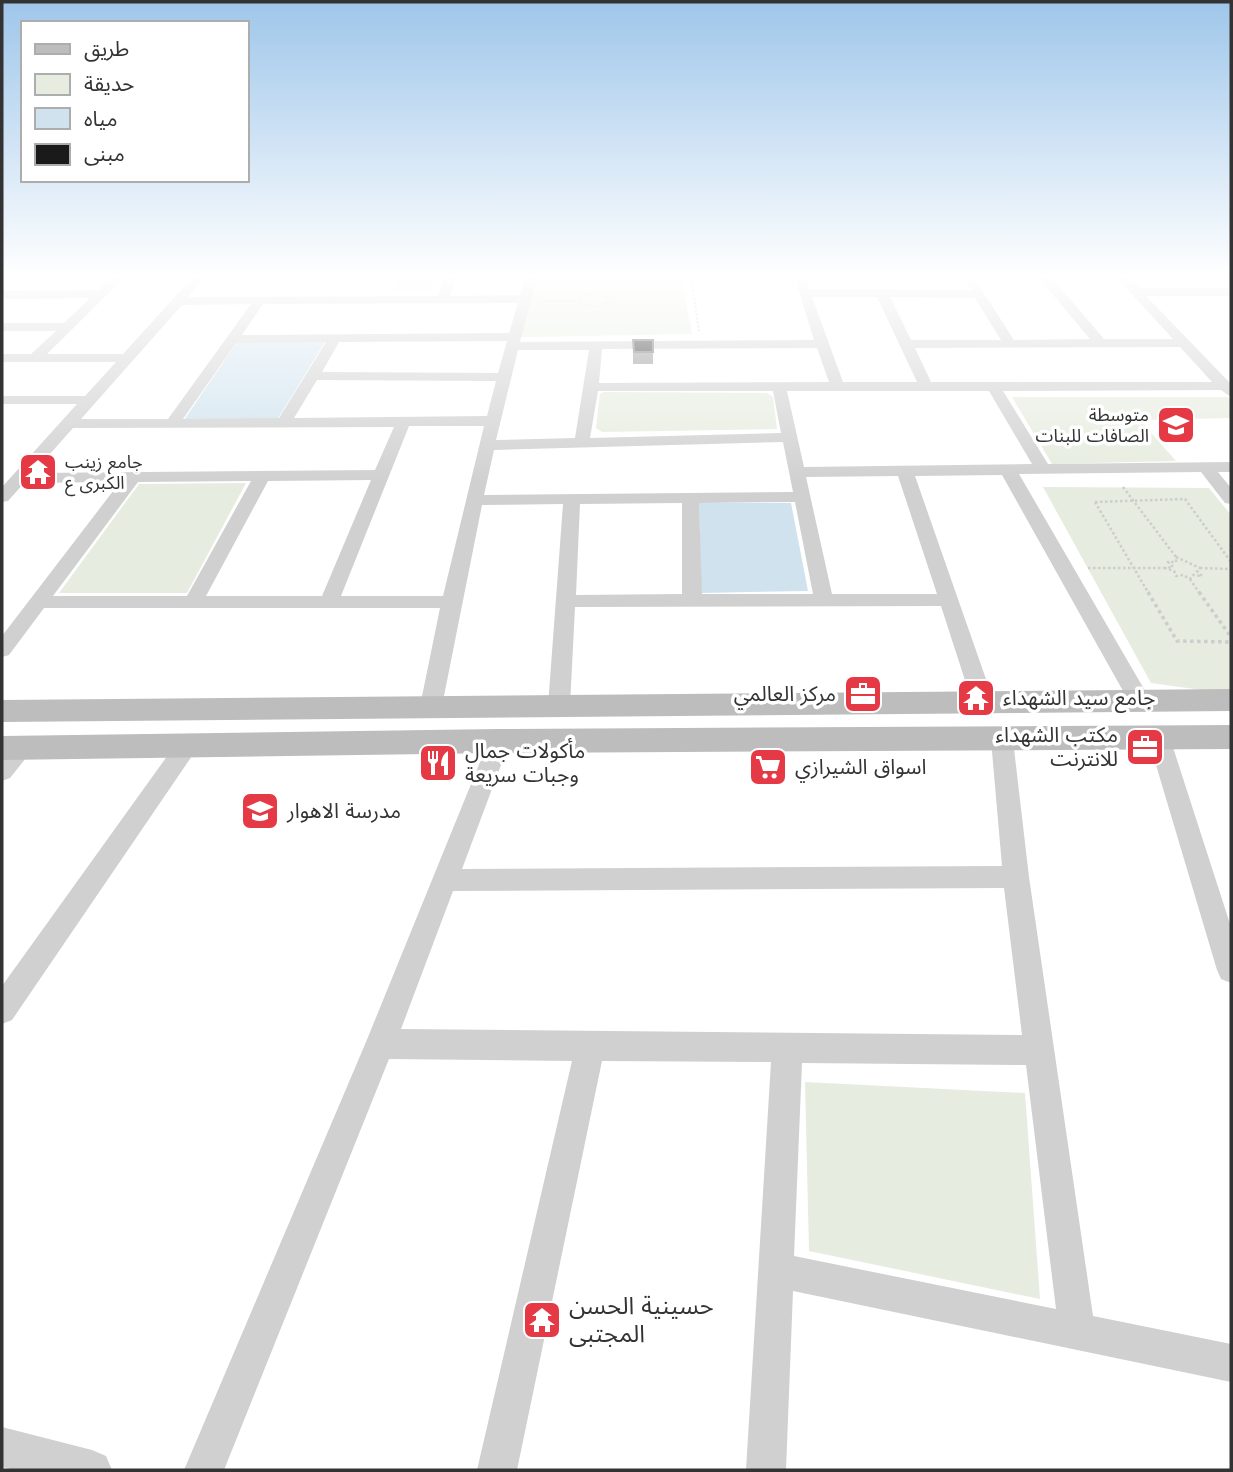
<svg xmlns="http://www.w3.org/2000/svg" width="1233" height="1472" font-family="Jost,'Noto Sans Arabic',sans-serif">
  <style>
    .green { fill: #e6ecdf }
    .water { fill: #cfe2ee }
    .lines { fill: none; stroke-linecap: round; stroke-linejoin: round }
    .path-far2 { stroke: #cdcdcd; stroke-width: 2; stroke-dasharray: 2 2; stroke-linecap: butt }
    .path-far1 { stroke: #cdcdcd; stroke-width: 2.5; stroke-dasharray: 2.5 2.5; stroke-linecap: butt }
    .path { stroke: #cdcdcd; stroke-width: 3.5; stroke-dasharray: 3.5 3.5; stroke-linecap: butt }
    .minor { fill: #d0d0d0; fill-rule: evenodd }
    .secondary { fill: #bdbdbd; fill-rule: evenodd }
    .wall { fill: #8c8c8c }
    .building { fill: #1a1a1a; stroke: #5f5f5f; stroke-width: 2 }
    .labels { text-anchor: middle; stroke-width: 7; stroke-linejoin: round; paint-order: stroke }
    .far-poi-label { font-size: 18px; fill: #333; stroke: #fff; text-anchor: end }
    .poi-label { font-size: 21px; fill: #333; stroke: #fff; text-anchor: start }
    .near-poi-label { font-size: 24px; fill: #333; stroke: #fff; text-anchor: start }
  </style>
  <rect width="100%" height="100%" fill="#fff"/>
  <path class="green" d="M397 278H436L430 292H391Z
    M535 278H682L692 334 521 337Z
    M604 392 767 393 773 397 777 429 602 432 596 428 600 394Z
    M1012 397H1228L1231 400V418L1140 420 1176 461 1052 464Z
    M246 483 187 593H59L139 484Z
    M1043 487 1209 488 1231 515V694L1151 683Z
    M805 1082 1025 1093 1040 1299 809 1251Z"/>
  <path class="water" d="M237 342H325L277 420H184Z
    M699 503H791L808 591 701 593Z"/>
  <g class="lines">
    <path class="path-far2" d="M594 278V294
      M691 278 699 331
      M586 294 608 297 609 302 594 307 578 303 579 297Z
      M541 301H576"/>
    <path class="path-far1" d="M1123 487 1176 557
      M1095 502 1149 594
      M1095 502 1185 499 1231 562
      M1176 557 1200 568 1197 571 1202 576 1193 575 1190 579 1183 575 1176 576 1174 571 1165 568 1173 567 1168 562H1176Z
      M1088 568H1165
      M1200 568 1231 569
      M1190 579 1200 594"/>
    <path class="path" d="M1148 592 1177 641 1231 642
      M1199 592 1231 637"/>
    <path class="minor" d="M111 278H124L47 354H123L192 278H205L188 297 438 296 444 278H456L450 296 520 295 525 278H537L520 342 814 340 795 278H805L809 289 971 290 965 281 974 278 1014 340 1090 339 1039 278H1052L1104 339H1173L1117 278H1130L1139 288H1231V296H1146L1230 383 1231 397 1221 390 1003 391 1048 464 1231 462V472H1218L1231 488V504L1225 503 1201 472 1019 474 1151 701 1148 707 1140 709 1132 707 1002 475 915 476 994 702 991 708 983 710 975 708 972 702 941 606 575 607 570 706 567 712 559 714 551 712 548 706 563 504 482 505 442 706 439 712 431 714 423 712 420 706 440 608H44L9 655 2 657V636L120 482 24 483 8 501 2 502V487L77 404H2V396H85L116 362H2V354H31L56 331H2V323H64L90 298 2 299V291L98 290ZM812 297H877L917 382H843ZM890 297 975 298 1001 340H911ZM518 303 509 333 242 335 263 304ZM251 304 168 419H81L182 305ZM507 341 498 373 322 372 339 342ZM326 342 279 418 183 419 236 343ZM1180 347 1212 382H931L915 348ZM817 348 829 382 599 383 602 349ZM518 350H589L575 438 496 440ZM317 380 496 381 487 416 294 418ZM598 391H773L781 433 590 438ZM787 391H989L1032 464 804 467ZM409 426H484L443 596H341ZM394 427 375 470 33 473 73 428ZM783 442 793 492 484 495 494 450ZM898 476 937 594H832L806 477ZM371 480 322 596H206L268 481ZM251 481 187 596H53L138 482ZM795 502 813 594H702L699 503ZM682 503V594L576 595 580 504Z
      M1159 730 1167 732 1170 738 1231 927V983L1221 979 1217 970 1148 738 1151 732Z
      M1002 731 1010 734 1013 740 1029 877 1093 1316 1231 1344V1382L793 1291 786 1470H746L771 1062 602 1061 517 1470H477L572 1061 389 1059 224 1470H184L366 1042 491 735 499 732 507 735 510 741 462 869 1002 866 991 740 994 734ZM1004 888 1022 1035 401 1029 453 891ZM802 1063 1026 1065 1056 1309 794 1256Z
      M186 738 194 741 198 747 194 753 12 1020 2 1024V986L178 741Z
      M22 739 30 742 34 748 10 778 2 781V756L14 742Z
      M2 1427 92 1450 106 1456 112 1470H15L2 1467Z"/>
    <path class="secondary" d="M1231 689V711L2 722V700Z
      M1231 725V749L499 753 2 760V736L499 729Z"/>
  </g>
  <path class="wall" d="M633 340H653V364H633Z"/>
  <path class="building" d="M633 340H653V352H634Z"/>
  <linearGradient id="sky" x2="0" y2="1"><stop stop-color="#9ec6ea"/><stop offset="0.57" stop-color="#fff"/><stop offset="1" stop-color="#fff" stop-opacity="0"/></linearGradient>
  <rect width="1233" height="484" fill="url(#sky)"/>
  <defs>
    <symbol id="school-square" viewBox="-11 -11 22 22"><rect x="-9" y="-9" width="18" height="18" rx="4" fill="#e63946" stroke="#fff"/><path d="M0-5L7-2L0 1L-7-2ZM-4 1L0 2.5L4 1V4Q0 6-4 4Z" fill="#fff"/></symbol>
    <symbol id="temple-square" viewBox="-11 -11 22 22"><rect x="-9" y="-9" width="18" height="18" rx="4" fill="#e63946" stroke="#fff"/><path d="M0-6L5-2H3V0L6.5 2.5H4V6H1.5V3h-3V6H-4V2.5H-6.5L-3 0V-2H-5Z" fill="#fff"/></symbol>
    <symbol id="office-square" viewBox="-11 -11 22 22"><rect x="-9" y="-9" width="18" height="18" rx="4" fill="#e63946" stroke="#fff"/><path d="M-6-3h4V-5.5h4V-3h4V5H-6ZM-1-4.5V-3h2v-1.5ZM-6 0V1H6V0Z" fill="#fff"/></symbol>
    <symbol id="restaurant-square" viewBox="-11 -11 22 22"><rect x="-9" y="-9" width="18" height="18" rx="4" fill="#e63946" stroke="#fff"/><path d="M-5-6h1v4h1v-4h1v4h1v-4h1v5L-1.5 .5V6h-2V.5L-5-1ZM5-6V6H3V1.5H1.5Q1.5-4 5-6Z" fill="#fff"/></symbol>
    <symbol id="supermarket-square" viewBox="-11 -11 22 22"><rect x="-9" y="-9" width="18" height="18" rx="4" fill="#e63946" stroke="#fff"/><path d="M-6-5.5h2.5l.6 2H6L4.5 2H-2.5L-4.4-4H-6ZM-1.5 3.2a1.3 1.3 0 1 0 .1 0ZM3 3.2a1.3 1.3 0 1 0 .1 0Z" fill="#fff"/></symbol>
  </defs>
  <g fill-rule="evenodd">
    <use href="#school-square" x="1154" y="403" width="44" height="44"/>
    <use href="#temple-square" x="16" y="450" width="44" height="44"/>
    <use href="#office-square" x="841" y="672" width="44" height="44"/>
    <use href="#temple-square" x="954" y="676" width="44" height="44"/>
    <use href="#office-square" x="1123" y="725" width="44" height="44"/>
    <use href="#restaurant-square" x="416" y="741" width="44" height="44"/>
    <use href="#supermarket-square" x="746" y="745" width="44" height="44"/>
    <use href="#school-square" x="238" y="789" width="44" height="44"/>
    <use href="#temple-square" x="520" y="1298" width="44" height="44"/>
  </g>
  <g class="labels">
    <g class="far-poi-label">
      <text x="1149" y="421">متوسطة<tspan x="1149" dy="21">الصافات للبنات</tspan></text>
      <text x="65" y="468" text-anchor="start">جامع زينب<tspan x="65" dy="21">الكبرى ع</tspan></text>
    </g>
    <g class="poi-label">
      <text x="836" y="701" text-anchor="end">مركز العالمي</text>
      <text x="1003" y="705">جامع سيد الشهداء</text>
      <text x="1118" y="742" text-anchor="end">مكتب الشهداء<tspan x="1118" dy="24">للانترنت</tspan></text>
      <text x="465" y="758">مأكولات جمال<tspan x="465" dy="24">وجبات سريعة</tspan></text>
      <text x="795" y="774">اسواق الشيرازي</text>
      <text x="287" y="818">مدرسة الاهوار</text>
    </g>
    <g class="near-poi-label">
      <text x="569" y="1314">حسينية الحسن<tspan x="569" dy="28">المجتبى</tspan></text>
    </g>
  </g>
  <rect width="1233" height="1472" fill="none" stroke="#333333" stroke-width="7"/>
  <rect x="21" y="21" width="228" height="161" fill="#ffffff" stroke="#adadad" stroke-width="2"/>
  <rect x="35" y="44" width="35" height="10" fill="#bdbdbd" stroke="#adadad" stroke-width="2"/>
  <text x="84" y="56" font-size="21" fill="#333333">طريق</text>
  <rect x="35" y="74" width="35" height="21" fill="#e6ecdf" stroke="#adadad" stroke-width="2"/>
  <text x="84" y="91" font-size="21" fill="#333333">حديقة</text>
  <rect x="35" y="108" width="35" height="21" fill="#cfe2ee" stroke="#adadad" stroke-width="2"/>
  <text x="84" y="126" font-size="21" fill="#333333">مياه</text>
  <rect x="35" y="144" width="35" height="21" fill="#1a1a1a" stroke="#adadad" stroke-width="2"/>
  <text x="84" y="161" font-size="21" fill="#333333">مبنى</text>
</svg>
